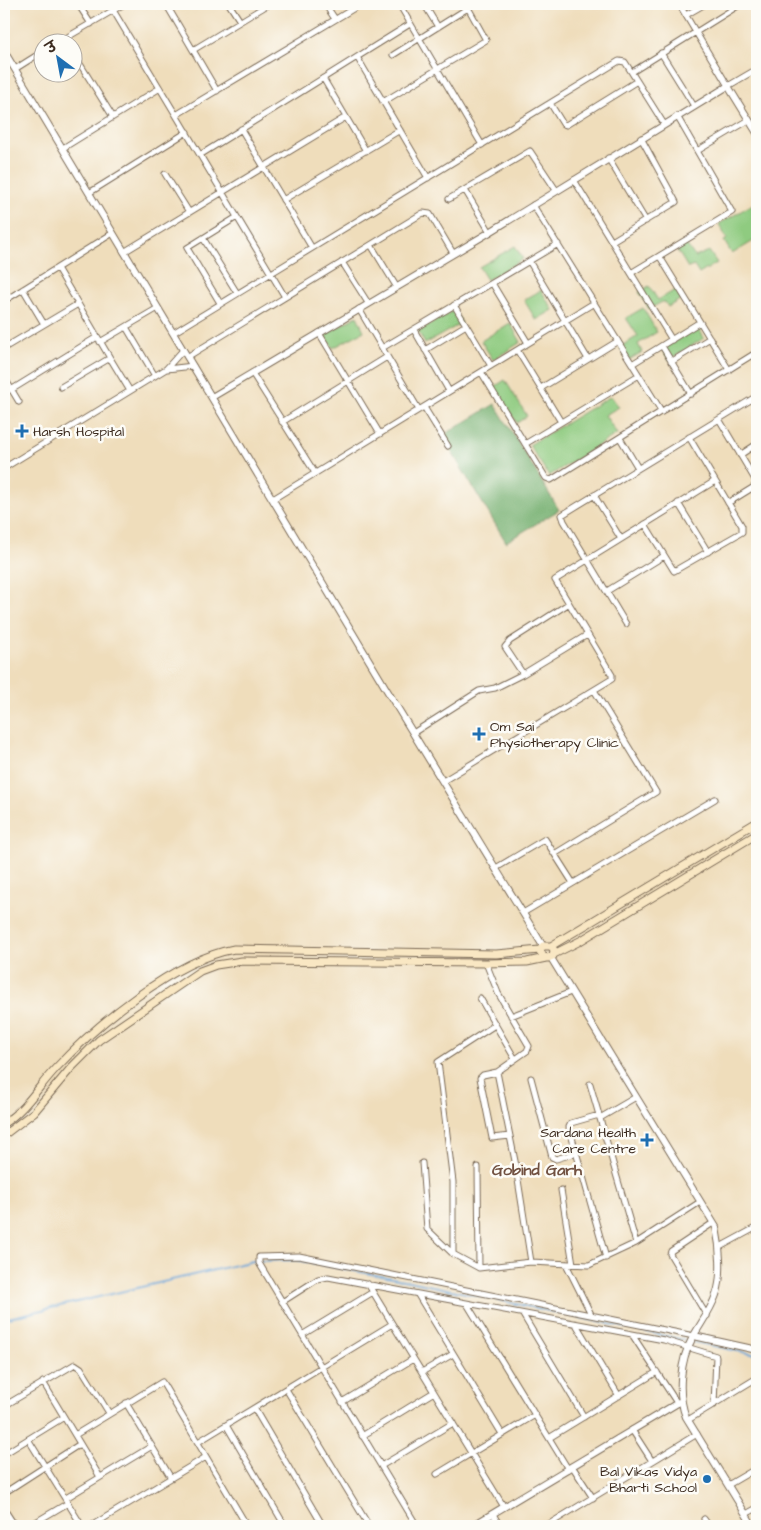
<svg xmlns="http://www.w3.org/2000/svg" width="761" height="1530" font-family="'Architects Daughter','Playpen Sans Deva',sans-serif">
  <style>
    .green { fill: #8fcb80; stroke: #657a4f }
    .forest { fill: #73af6e; stroke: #576c46 }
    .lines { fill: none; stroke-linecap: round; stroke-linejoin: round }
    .stream { stroke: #64a1d5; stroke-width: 2 }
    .minor-casing { stroke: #7a6955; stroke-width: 7 }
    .tertiary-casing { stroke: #7a6955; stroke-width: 8 }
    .secondary-casing { stroke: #7a6955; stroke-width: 9 }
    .minor { stroke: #fff; stroke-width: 5 }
    .tertiary { stroke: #fff; stroke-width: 6 }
    .secondary { stroke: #f9e7c3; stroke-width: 7 }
    .poi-dot { fill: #1f6fb2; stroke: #fdfcf7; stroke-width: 2 }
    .labels { text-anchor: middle; stroke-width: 5; stroke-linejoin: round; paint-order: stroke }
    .poi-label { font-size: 14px; fill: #3b2a1e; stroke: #fdfcf7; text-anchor: start }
    .quarter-label { font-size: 16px; font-weight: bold; fill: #715141; stroke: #fdfcf7 }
  </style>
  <rect width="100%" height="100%" fill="#fdfcf7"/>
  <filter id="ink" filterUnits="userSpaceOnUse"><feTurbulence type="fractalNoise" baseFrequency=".02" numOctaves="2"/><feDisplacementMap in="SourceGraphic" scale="10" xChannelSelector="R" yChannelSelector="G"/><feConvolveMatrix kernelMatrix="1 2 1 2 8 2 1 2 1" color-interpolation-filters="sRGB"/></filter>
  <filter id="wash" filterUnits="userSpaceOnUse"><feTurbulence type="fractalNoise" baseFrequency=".0096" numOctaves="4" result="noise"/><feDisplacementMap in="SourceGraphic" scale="20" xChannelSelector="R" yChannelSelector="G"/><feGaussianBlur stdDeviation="1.12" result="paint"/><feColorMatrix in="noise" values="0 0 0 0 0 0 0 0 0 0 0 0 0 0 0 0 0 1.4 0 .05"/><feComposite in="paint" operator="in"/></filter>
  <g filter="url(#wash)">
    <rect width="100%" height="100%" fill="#efddbb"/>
    <path class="green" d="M753 204 757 211V239L732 254 724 241 727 239 719 224Z
      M686 244 695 257 709 251 717 263 699 274 694 266 688 268 677 250Z
      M515 246 523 259 487 280 479 267Z
      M649 286 658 300 677 289 683 298 668 307 665 302H662L649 309 639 292Z
      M541 290 553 310 536 320 524 300Z
      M643 308 657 332 638 344 642 352 629 360 620 347 638 336 626 318Z
      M454 310 462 323 425 344 418 331Z
      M357 316 364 331 333 348 325 335Z
      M510 323 521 342 493 360 481 341Z
      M698 327 704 338 669 360 662 349Z
      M505 380 527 416 517 423 494 387Z
      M611 396 619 407 605 415 617 434 549 476 529 445Z"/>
    <path class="forest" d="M495 404 559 510 506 542 442 436Z"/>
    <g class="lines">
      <path class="stream" d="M4 1319 253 1261 296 1260 414 1282 689 1341
        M694 1342 757 1355"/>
    </g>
  </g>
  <g filter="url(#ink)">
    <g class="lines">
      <defs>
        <path id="minor" d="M78 4 91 24
          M166 4 217 91
          M229 4 240 21
          M325 4 335 19
          M399 4 482 145
          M424 4 438 27
          M679 4 728 86 757 69
          M4 7 9 4
          M113 10 285 297
          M686 15 705 4
          M59 42 124 4
          M193 50 269 4
          M72 51 113 117
          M661 53 694 106
          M393 55 468 8
          M357 57 428 178
          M15 69 42 52
          M632 72 741 4
          M323 78 366 151
          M383 102 486 40 466 4
          M550 103 563 124 566 125 637 81
          M176 115 361 4
          M241 129 312 248
          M63 148 160 88
          M697 151 749 120
          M200 155 410 24
          M608 158 646 221
          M165 174 189 212
          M574 180 672 340
          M465 190 490 232
          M89 193 187 132
          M449 199 530 151 556 190
          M283 200 400 130
          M533 205 662 412
          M203 238 237 293
          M612 241 676 202 641 138
          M371 245 396 286
          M124 252 346 117
          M660 257 700 322
          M529 261 588 359
          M342 262 368 303
          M57 268 110 358 61 387
          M631 273 732 212 677 116
          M492 283 528 343
          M23 289 44 324
          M4 301 113 233
          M220 303 187 248 237 217
          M454 305 491 366
          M359 309 419 410
          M126 327 155 376
          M414 330 449 391
          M173 333 619 61 625 62 664 124
          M319 333 380 434
          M100 342 158 308
          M662 346 691 394
          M4 348 78 304
          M382 348 558 244
          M425 350 466 325
          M517 350 561 422
          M187 357 423 213 430 214 453 253
          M110 358 130 391
          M671 362 710 338
          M632 364 700 322 729 370
          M167 369 193 366
          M481 372 546 478 551 480 757 352
          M252 373 315 473
          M4 377 19 402
          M541 388 618 341
          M11 390 97 337
          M424 407 448 446
          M719 419 757 483
          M282 422 387 357
          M620 438 638 468
          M525 444 639 375
          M740 455 757 444
          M4 468 166 369 183 350
          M594 495 621 539
          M273 499 594 303
          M678 503 708 552
          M728 503 757 485
          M645 524 674 571 742 532V526L689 437
          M607 591 664 556
          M568 604 510 641 505 647 523 674 587 635
          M626 624 564 521 562 515 757 396
          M413 733 479 691 495 688 523 674
          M443 781 612 679V675L555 580 715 481
          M556 853 656 792 594 690
          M496 868 545 839 573 883
          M523 913 715 799
          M486 963 498 993 529 1046 527 1051 497 1072 483 1075 480 1078 492 1138 510 1136
          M480 998 515 1059
          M511 1016 571 992
          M497 1072 515 1161 531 1262
          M531 1078 552 1157 556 1159 576 1153
          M590 1084 636 1243
          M599 1115 571 1123 569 1127 606 1258
          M600 1118 636 1097
          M422 1163 427 1229 453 1254 479 1268 531 1262 589 1265 636 1243 700 1202
          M478 1167 479 1268
          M561 1190 573 1264
          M720 1247 757 1227
          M453 1254V1182L438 1062 495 1025
          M566 1264 591 1314
          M368 1284 504 1507
          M418 1295 502 1434
          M282 1302 318 1279 328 1277 664 1340 716 1356 714 1405
          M467 1304 568 1469
          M523 1315 584 1417
          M707 1316 670 1254 671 1251 713 1223
          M577 1326 619 1396
          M302 1335 373 1292
          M633 1336 677 1403
          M422 1372 453 1354
          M43 1382 100 1477
          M286 1389 369 1526
          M342 1402 413 1359
          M126 1403 171 1478
          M4 1406 75 1364 81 1368 109 1413
          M254 1408 323 1526
          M688 1420 757 1378
          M226 1425 285 1526
          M632 1430 652 1461
          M75 1435 162 1382 247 1526
          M362 1436 434 1392
          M549 1438 657 1372
          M28 1439 82 1526
          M198 1442 392 1324
          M4 1454 64 1417
          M381 1466 453 1423
          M572 1466 593 1498
          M437 1474 535 1415
          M728 1485 757 1468
          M4 1493 80 1444
          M66 1498 152 1446
          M4 1509 15 1526
          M493 1514 500 1526
          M746 1514 757 1508
          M704 1519 709 1526
          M29 1526 68 1503
          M91 1526 206 1457
          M417 1526 259 1263V1257L299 1256 694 1336
          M546 1526 697 1434"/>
        <path id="tertiary" d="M4 51 397 707 543 946
          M212 397 490 232 728 86 757 133
          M551 958 716 1227C720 1246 723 1277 716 1295 710 1312 700 1324 692 1339 680 1360 677 1394 686 1417L753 1526
          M694 1336 757 1350
          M472 1526 681 1401"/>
        <path id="secondary" d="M551 946 554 950 553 956 548 958 543 957 540 950 543 946H551L757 822
          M554 954 580 941 757 834
          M4 1123C26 1109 38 1087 56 1068 97 1024 174 960 234 949L496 954 540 950
          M4 1135 34 1112 71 1068 99 1040 200 971 216 965 242 961 486 963 527 962 546 958"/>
      </defs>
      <use href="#minor" class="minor-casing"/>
      <use href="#tertiary" class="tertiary-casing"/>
      <use href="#secondary" class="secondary-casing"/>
      <use href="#minor" class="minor"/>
      <use href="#tertiary" class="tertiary"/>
      <use href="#secondary" class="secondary"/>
    </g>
  </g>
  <g class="poi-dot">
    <path d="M19.5 423.5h5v5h5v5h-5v5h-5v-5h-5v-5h5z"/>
    <path d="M476.5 726.5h5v5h5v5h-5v5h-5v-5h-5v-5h5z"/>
    <path d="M644.5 1132.5h5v5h5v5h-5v5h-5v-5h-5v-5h5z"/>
    <circle cx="707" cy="1479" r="5"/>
  </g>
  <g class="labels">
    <g class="poi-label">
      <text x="33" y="436">Harsh Hospital</text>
      <text x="490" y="731">Om Sai<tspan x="490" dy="16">Physiotherapy Clinic</tspan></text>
      <text x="636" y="1137" text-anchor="end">Sardana Health<tspan x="636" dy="16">Care Centre</tspan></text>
      <text x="697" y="1476" text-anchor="end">Bal Vikas Vidya<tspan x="697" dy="16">Bharti School</tspan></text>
    </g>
    <g class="quarter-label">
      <text x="537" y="1175">Gobind Garh</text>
    </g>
  </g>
  <rect width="761" height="1530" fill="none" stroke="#fdfcf7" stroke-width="20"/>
  <g transform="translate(58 58) rotate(328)"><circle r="24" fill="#fdfcf7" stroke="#afa8a0"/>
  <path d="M0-4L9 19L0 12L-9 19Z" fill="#1f6fb2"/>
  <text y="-8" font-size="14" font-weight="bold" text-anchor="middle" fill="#3b2a1e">उ</text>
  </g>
</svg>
